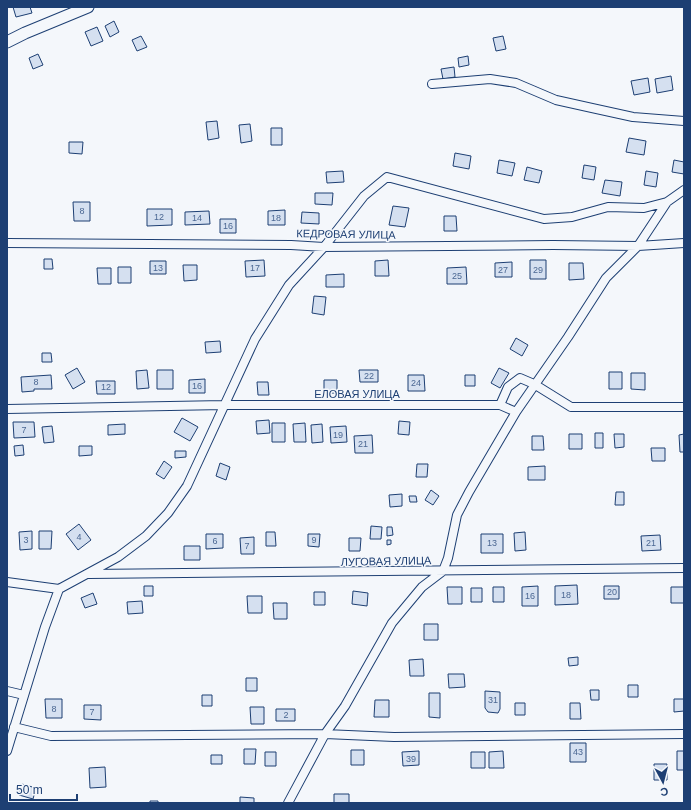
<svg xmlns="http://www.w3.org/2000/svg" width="691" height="810" font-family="Helvetica,sans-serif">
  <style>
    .building { fill: #d5e0f0; stroke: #1d3f73 }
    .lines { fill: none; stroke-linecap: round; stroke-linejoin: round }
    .street-casing { stroke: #1d3f73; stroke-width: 10 }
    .secondary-casing { stroke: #1d3f73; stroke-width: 13 }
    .street { stroke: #f4f7fb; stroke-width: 8 }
    .secondary { stroke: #f4f7fb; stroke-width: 11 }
    .labels { text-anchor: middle; stroke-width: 3; stroke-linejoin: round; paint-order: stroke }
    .number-label { font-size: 9px; fill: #4b6792 }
    .street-label { font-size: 11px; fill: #1d3f73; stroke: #f4f7fb }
  </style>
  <rect width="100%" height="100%" fill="#f4f7fb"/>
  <path class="building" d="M13 7H30L32 13 16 17Z
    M114 21 119 32 110 37 105 26Z
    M97 27 103 41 91 46 85 32Z
    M141 36 147 47 137 51 132 40Z
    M503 36 506 49 496 51 493 38Z
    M38 54 43 65 33 69 29 58Z
    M468 56 469 65 459 67 458 58Z
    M454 67 455 77 443 79 441 69Z
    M671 76 673 90 657 93 655 79Z
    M648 78 650 92 634 95 631 81Z
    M217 121 219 138 208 140 206 122Z
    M250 124 252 141 241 143 239 125Z
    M271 128H282V145H271Z
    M629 138 646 141 644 155 626 152Z
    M69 142H83L82 154 69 153Z
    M455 153 471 156 469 169 453 166Z
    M499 160 515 163 512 176 497 173Z
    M674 160 684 162V174L672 172Z
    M584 165 596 167 594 180 582 178Z
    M527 167 542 171 539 183 524 180Z
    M343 171 344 182 327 183 326 172Z
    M646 171 658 173 656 187 644 185Z
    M605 180 622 182 620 196 602 193Z
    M315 193H333L332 205 315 204Z
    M73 202H90V221H74Z
    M393 206 409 208 405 227 389 225Z
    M147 209H172V225L147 226Z
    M285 210V225H268V211Z
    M209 211 210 224 185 225V212Z
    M302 212 319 213V224L301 223Z
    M444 216H456L457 231H444Z
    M220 219H236V233H220Z
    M44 259H52L53 269H44Z
    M264 260 265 276 246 277 245 261Z
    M388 260 389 276H375V261Z
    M530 260H546V279H530Z
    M150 261H166V274H150Z
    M512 262V277H495V263Z
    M569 263H583L584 279 569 280Z
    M183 265H197V280L184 281Z
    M118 267H131V283H118Z
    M466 267 467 284H447V268Z
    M97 268H111V284H98Z
    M344 274V287H326V275Z
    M314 296 326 297 324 315 312 313Z
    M516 338 528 345 522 356 510 349Z
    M220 341 221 352 206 353 205 342Z
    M42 353H51L52 362H42Z
    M77 368 85 382 73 389 65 375Z
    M499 368 509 373 500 388 491 383Z
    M147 370 149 388 137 389 136 371Z
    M157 370H173V389H157Z
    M359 370H378V382H360Z
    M609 372H622V389H609Z
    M631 373H645V390L631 389Z
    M51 375 52 389H34V391L22 392 21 377Z
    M408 375H424L425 391H408Z
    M465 375H475V386H465Z
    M205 379V393H189V380Z
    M324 380H337V393H324Z
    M96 381H115V394H97Z
    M257 382H268L269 395H258Z
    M182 418 198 427 190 441 174 432Z
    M269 420 270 433 257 434 256 421Z
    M399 421 410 422 409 435 398 434Z
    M13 422H34L35 437 14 438Z
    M272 423H285V442H272Z
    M305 423 306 442H294L293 424Z
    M125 424V434L108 435V425Z
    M322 424 323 442 312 443 311 425Z
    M52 426 54 442 44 443 42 427Z
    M346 426 347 442 331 443 330 427Z
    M595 433H603V448H595Z
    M569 434H582V449H569Z
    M614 434H624V447L615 448Z
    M684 434V452H680L679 435Z
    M372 435 373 453H355L354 436Z
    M532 436H543L544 450H532Z
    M23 445 24 455 15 456 14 446Z
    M79 446H92V455L79 456Z
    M651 448H665V461H652Z
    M175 451H186V457L175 458Z
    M164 461 172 467 164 479 156 474Z
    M220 463 230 467 226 480 216 476Z
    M417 464H428L427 477H416Z
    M545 466V480H528V467Z
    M431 490 439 496 433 505 425 500Z
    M616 492H624V505H615Z
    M402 494V506L390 507 389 495Z
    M409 496H416L417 502H410Z
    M79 524 91 540 78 550 66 534Z
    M371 526 382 527 381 539H370Z
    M387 527H392L393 535 387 536Z
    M32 531V549L20 550 19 532Z
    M39 531H52L51 549H39Z
    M266 532H275L276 546H266Z
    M525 532 526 550 515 551 514 533Z
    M206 534H223V548L206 549Z
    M308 534H320L319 547 308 546Z
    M481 534H503V553H481Z
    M660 535 661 550 642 551 641 536Z
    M254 537V554H241L240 538Z
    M349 538H361L360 551H349Z
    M387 540H391V544L387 545Z
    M184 546H200V560H184Z
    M577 585 578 604 555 605V586Z
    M144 586H153V596H144Z
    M538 586V606H522V587Z
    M604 586H619V599H604Z
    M447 587H462V604H448Z
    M493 587H504V602H493Z
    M671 587H684V603H671Z
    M471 588H482V602H471Z
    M353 591 368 593 367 606 352 604Z
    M314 592H325V605H314Z
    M93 593 97 604 85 608 81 598Z
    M247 596H262V613H248Z
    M142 601 143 613 128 614 127 602Z
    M273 603H287V619H274Z
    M424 624H438V640H424Z
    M578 657V665L569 666 568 658Z
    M423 659 424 676H410L409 660Z
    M448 674H464L465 687 449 688Z
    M246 678H257V691H246Z
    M628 685H638V697H628Z
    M590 690H599V700H591Z
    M485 691 500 692V709L498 713 488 712 485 708Z
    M429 693H440V718L429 717Z
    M202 695H212V706H202Z
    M45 699H62V718H46Z
    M674 699H684V711L674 712Z
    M375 700H389V717H374Z
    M515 703H525V715H515Z
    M570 703H580L581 719H570Z
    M84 705H101V720L84 719Z
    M250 707H264V724H251Z
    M276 709H295V721H276Z
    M570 743H586V762H570Z
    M244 749H256L255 764H244Z
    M351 750H364V765H351Z
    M419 751V765L403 766 402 752Z
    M503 751 504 768H489V752Z
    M677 751H684V770H677Z
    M265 752H276V766H265Z
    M471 752H485V768H471Z
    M211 755H222V764H211Z
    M654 764H667V780H654Z
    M105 767 106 787 90 788 89 768Z
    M22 784 36 788 33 799 19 795Z
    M334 794H349V803H334Z
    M240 797 254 798V803H240Z
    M150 801H158V803H150Z"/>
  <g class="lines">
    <defs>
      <path id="street" d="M432 84 490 79 516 83 556 100 592 108 633 117 684 121
        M7 243 291 245 324 247 553 245 638 246 684 243
        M500 405 516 412
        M7 409 224 405H500L508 387 520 378 534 384 571 407H684
        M89 574 684 568
        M7 582 59 589 118 557 146 536 168 513 187 486 255 339 289 285 324 247 364 196 387 177 544 219 572 217 608 207 644 208 667 202 684 190
        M7 691 24 695
        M14 727 51 736 325 734 394 737 684 734
        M7 751 45 627 59 589
        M288 803 325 734 345 706 392 623 422 587 443 571 448 558 457 515 469 492 516 412 568 337 606 278 638 246 667 202"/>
      <path id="secondary" d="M7 42 25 33 88 7"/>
    </defs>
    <use href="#street" class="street-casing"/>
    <use href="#secondary" class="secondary-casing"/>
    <use href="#street" class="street"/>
    <use href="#secondary" class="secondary"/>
  </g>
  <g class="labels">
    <g class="number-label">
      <text x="82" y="214">8</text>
      <text x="159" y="220">12</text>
      <text x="197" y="221">14</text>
      <text x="276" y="221">18</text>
      <text x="228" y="229">16</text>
      <text x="158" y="271">13</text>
      <text x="255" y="271">17</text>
      <text x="503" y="273">27</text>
      <text x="538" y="273">29</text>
      <text x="457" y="279">25</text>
      <text x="369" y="379">22</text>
      <text x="36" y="385">8</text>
      <text x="416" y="386">24</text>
      <text x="197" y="389">16</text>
      <text x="106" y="390">12</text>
      <text x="24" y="433">7</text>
      <text x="338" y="438">19</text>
      <text x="363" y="447">21</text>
      <text x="79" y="540">4</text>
      <text x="26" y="543">3</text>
      <text x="314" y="543">9</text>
      <text x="215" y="544">6</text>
      <text x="492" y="546">13</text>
      <text x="651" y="546">21</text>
      <text x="247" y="549">7</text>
      <text x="612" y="595">20</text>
      <text x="566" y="598">18</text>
      <text x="530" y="599">16</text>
      <text x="493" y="703">31</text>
      <text x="54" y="712">8</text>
      <text x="92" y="715">7</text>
      <text x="286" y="718">2</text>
      <text x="578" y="755">43</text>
      <text x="411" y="762">39</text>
    </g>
    <g class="street-label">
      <text transform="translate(346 234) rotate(1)" y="4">КЕДРОВАЯ УЛИЦА</text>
      <text x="357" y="398">ЕЛОВАЯ УЛИЦА</text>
      <text transform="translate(386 561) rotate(-1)" y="4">ЛУГОВАЯ УЛИЦА</text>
    </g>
  </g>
  <rect width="691" height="810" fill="none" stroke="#1d3f73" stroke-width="16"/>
  <g transform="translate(663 782) rotate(173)" stroke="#f4f7fb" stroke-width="3" paint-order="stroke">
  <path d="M0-3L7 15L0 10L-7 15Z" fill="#1d3f73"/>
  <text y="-6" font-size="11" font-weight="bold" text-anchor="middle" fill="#1d3f73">С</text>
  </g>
  <path d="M10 794v6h67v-6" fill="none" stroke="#1d3f73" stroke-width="2"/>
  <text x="16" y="794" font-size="12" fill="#1d3f73" stroke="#f4f7fb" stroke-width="3" paint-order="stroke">50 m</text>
</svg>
